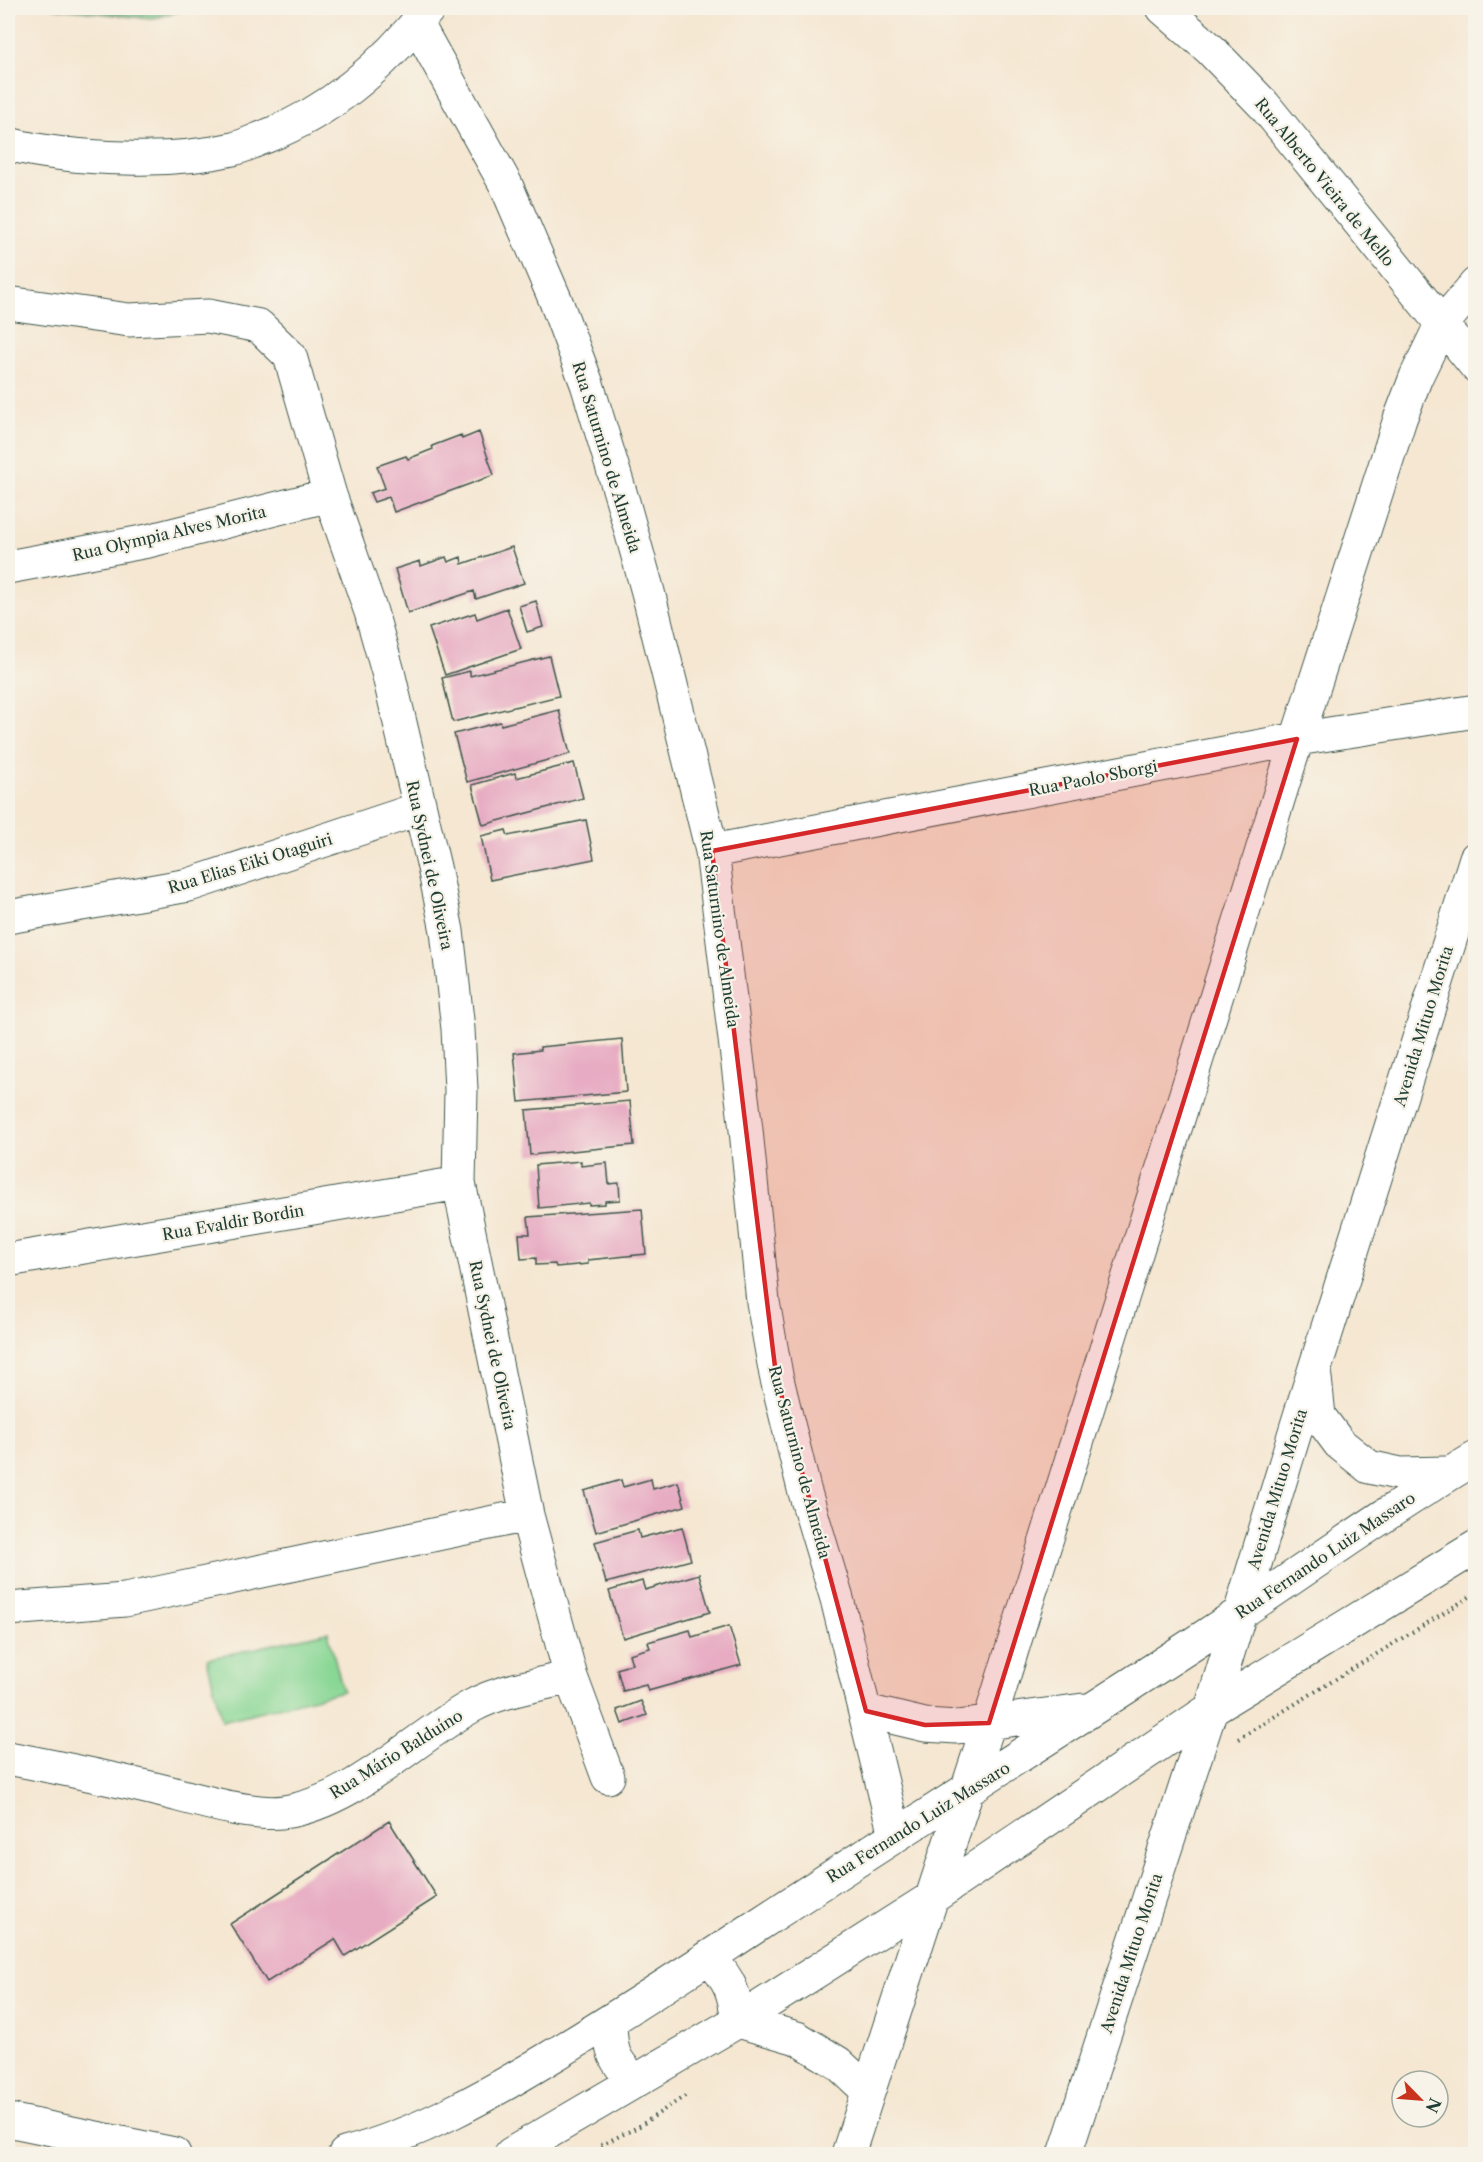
<svg xmlns="http://www.w3.org/2000/svg" width="1483" height="2162" font-family="'Libre Caslon Text',serif">
  <style>
    .green { fill: #89d795; stroke: #548a64; stroke-width: 1.5 }
    .forest { fill: #6eb87e; stroke: #467a59; stroke-width: 1.5 }
    .building { fill: #e7abc2 }
    .lines { fill: none; stroke-linecap: round; stroke-linejoin: round }
    .minor-casing { stroke: #3f564c; stroke-width: 35 }
    .path { stroke: #3f564c; stroke-width: 4; stroke-dasharray: 1.5 4.5; stroke-linecap: butt }
    .minor { stroke: #fff; stroke-width: 33 }
    .marked { fill: #d62828; fill-opacity: 0.2; stroke: #d62828; stroke-width: 4.5; stroke-linejoin: round }
    .labels { text-anchor: middle; stroke-width: 4.5; stroke-linejoin: round; paint-order: stroke }
    .street-label { font-size: 16px; fill: #1f3d34; stroke: #f7f3e8 }
  </style>
  <rect width="100%" height="100%" fill="#f7f3e8"/>
  <filter id="ink" filterUnits="userSpaceOnUse"><feTurbulence type="fractalNoise" baseFrequency=".0167" numOctaves="2"/><feDisplacementMap in="SourceGraphic" scale="12" xChannelSelector="R" yChannelSelector="G"/><feConvolveMatrix kernelMatrix="1 2 1 2 8 2 1 2 1" color-interpolation-filters="sRGB"/></filter>
  <filter id="wash" filterUnits="userSpaceOnUse"><feTurbulence type="fractalNoise" baseFrequency=".008" numOctaves="4" result="noise"/><feDisplacementMap in="SourceGraphic" scale="24" xChannelSelector="R" yChannelSelector="G"/><feGaussianBlur stdDeviation="1.35" result="paint"/><feColorMatrix in="noise" values="0 0 0 0 0 0 0 0 0 0 0 0 0 0 0 0 0 1.4 0 .05"/><feComposite in="paint" operator="in"/></filter>
  <g filter="url(#wash)">
    <rect width="100%" height="100%" fill="#f5e7d2"/>
    <path class="green" d="M328 1632 343 1691 222 1721 207 1659Z"/>
    <path class="forest" d="M53 8H192L152 19Z"/>
    <g id="blocks">
      <path class="building" d="M479 432 494 475 394 512 389 497 374 502 370 493 385 488 377 466 406 456 408 459 433 449 432 446 461 435 462 439Z
        M512 547 524 583 476 599 474 591 408 613 395 569 420 561 421 566 446 557 448 562 461 557 462 564Z
        M536 601 543 627 527 632 519 606Z
        M507 608 521 649 445 675 429 628 475 613 477 619Z
        M549 656 559 696 453 722 442 678 470 671V676Z
        M559 710 570 754 467 782 454 734 500 722 501 725Z
        M574 763 583 798 483 825 472 785 515 773 516 778Z
        M586 820 594 859 490 880 481 836 506 830 508 836Z
        M622 1039 626 1092 519 1102 514 1053 540 1050V1047Z
        M630 1101 634 1145 530 1155 526 1110Z
        M581 1161V1166L607 1163 609 1184 619 1183 620 1200 605 1201V1204L589 1205V1203L539 1208 536 1165Z
        M642 1209 646 1254 588 1260V1264L556 1267 555 1264 536 1265V1258L521 1259 519 1234H530L528 1217Z
        M651 1479 653 1489 678 1482 685 1506 596 1532 584 1491 621 1480 623 1487Z
        M682 1527 691 1560 606 1583 595 1542 638 1530 640 1538Z
        M699 1574 710 1612 623 1638 609 1591 642 1581 645 1590Z
        M729 1626 741 1665 648 1691 646 1685 623 1691 617 1669 632 1664 629 1654 650 1648 648 1642 690 1630 692 1637Z
        M641 1701 647 1715 622 1724 617 1710Z
        M389 1821 437 1897 345 1956 335 1939 267 1982 230 1924Z"/>
    </g>
  </g>
  <g filter="url(#ink)">
    <use href="#blocks" fill-opacity="0" stroke="#3f564c" stroke-width="1.5"/>
    <g class="lines">
      <defs>
        <path id="minor" d="M1163 8 1210 49 1264 105 1476 366
          M417 24 506 185 555 299 587 384 623 502 648 592 712 851 746 1130 763 1302 776 1375 804 1489 837 1599 895 1835
          M8 144C47 154 84 157 125 158 161 159 198 157 233 149 245 146 256 140 267 136 333 110 386 63 429 8
          M8 303 129 320 208 316 259 326 290 356 330 495 371 612 388 672 434 867 447 931 458 1029 461 1090 459 1183 527 1515 571 1677 608 1777
          M8 567 148 541 330 495
          M712 851 1297 739 1476 711
          M8 917 189 885 419 809
          M8 1260 459 1183
          M1315 1378 1319 1416 1339 1443 1369 1467 1401 1474 1446 1473
          M8 1609 125 1600 527 1515
          M866 1711 925 1725 957 1727 1083 1710
          M8 1758C61 1768 114 1779 167 1792 198 1800 252 1816 283 1812 352 1803 412 1739 472 1706 501 1690 539 1685 571 1677
          M709 1957C730 1980 734 1991 738 2021L797 2038 838 2063 868 2091
          M610 2022C611 2054 613 2058 634 2081
          M8 2120 174 2154
          M345 2154C418 2134 485 2097 549 2058 620 2016 689 1970 758 1925 907 1827 1058 1732 1207 1635 1297 1576 1383 1513 1476 1458
          M511 2154 738 2021 930 1899 1211 1709 1476 1547
          M848 2154 989 1723 1297 739 1400 419 1416 377 1441 325 1476 284
          M1065 2154 1211 1709 1298 1422 1476 858"/>
      </defs>
      <use href="#minor" class="minor-casing"/>
      <path class="path" d="M1238 1739 1476 1593
        M601 2145 638 2127 688 2094"/>
      <use href="#minor" class="minor"/>
    </g>
  </g>
  <path class="marked" d="M1297 739 989 1723 925 1725 866 1711 776 1375 712 851Z"/>
  <g class="labels">
    <g class="street-label">
      <text transform="translate(1325 182) rotate(51)" y="6">Rua Alberto Vieira de Mello</text>
      <text transform="translate(607 457) rotate(73)" y="6">Rua Saturnino de Almeida</text>
      <text transform="translate(169 533) rotate(-13)" y="6">Rua Olympia Alves Morita</text>
      <text transform="translate(1093 778) rotate(-11)" y="6">Rua Paolo Sborgi</text>
      <text transform="translate(250 863) rotate(-17)" y="6">Rua Elias Eiki Otaguiri</text>
      <text transform="translate(430 865) rotate(78)" y="6">Rua Sydnei de Oliveira</text>
      <text transform="translate(720 929) rotate(82)" y="6">Rua Saturnino de Almeida</text>
      <text transform="translate(1423 1026) rotate(-73)" y="6">Avenida Mituo Morita</text>
      <text transform="translate(233 1222) rotate(-10)" y="6">Rua Evaldir Bordin</text>
      <text transform="translate(493 1345) rotate(78)" y="6">Rua Sydnei de Oliveira</text>
      <text transform="translate(800 1462) rotate(75)" y="6">Rua Saturnino de Almeida</text>
      <text transform="translate(1277 1489) rotate(-73)" y="6">Avenida Mituo Morita</text>
      <text transform="translate(1325 1555) rotate(-34)" y="6">Rua Fernando Luiz Massaro</text>
      <text transform="translate(396 1754) rotate(-32)" y="6">Rua Mário Balduíno</text>
      <text transform="translate(918 1822) rotate(-32)" y="6">Rua Fernando Luiz Massaro</text>
      <text transform="translate(1131 1953) rotate(-72)" y="6">Avenida Mituo Morita</text>
    </g>
  </g>
  <rect width="1483" height="2162" fill="none" stroke="#f7f3e8" stroke-width="30"/>
  <g transform="translate(1420 2099) rotate(115)"><circle r="28" fill="#f7f3e8" stroke="#a1aaa0" stroke-width="1.5"/>
  <path d="M0-4.5L10 22L0 15L-10 22Z" fill="#c8321e"/>
  <text y="-9" font-size="16" font-weight="bold" text-anchor="middle" fill="#1f3d34">N</text>
  </g>
</svg>
